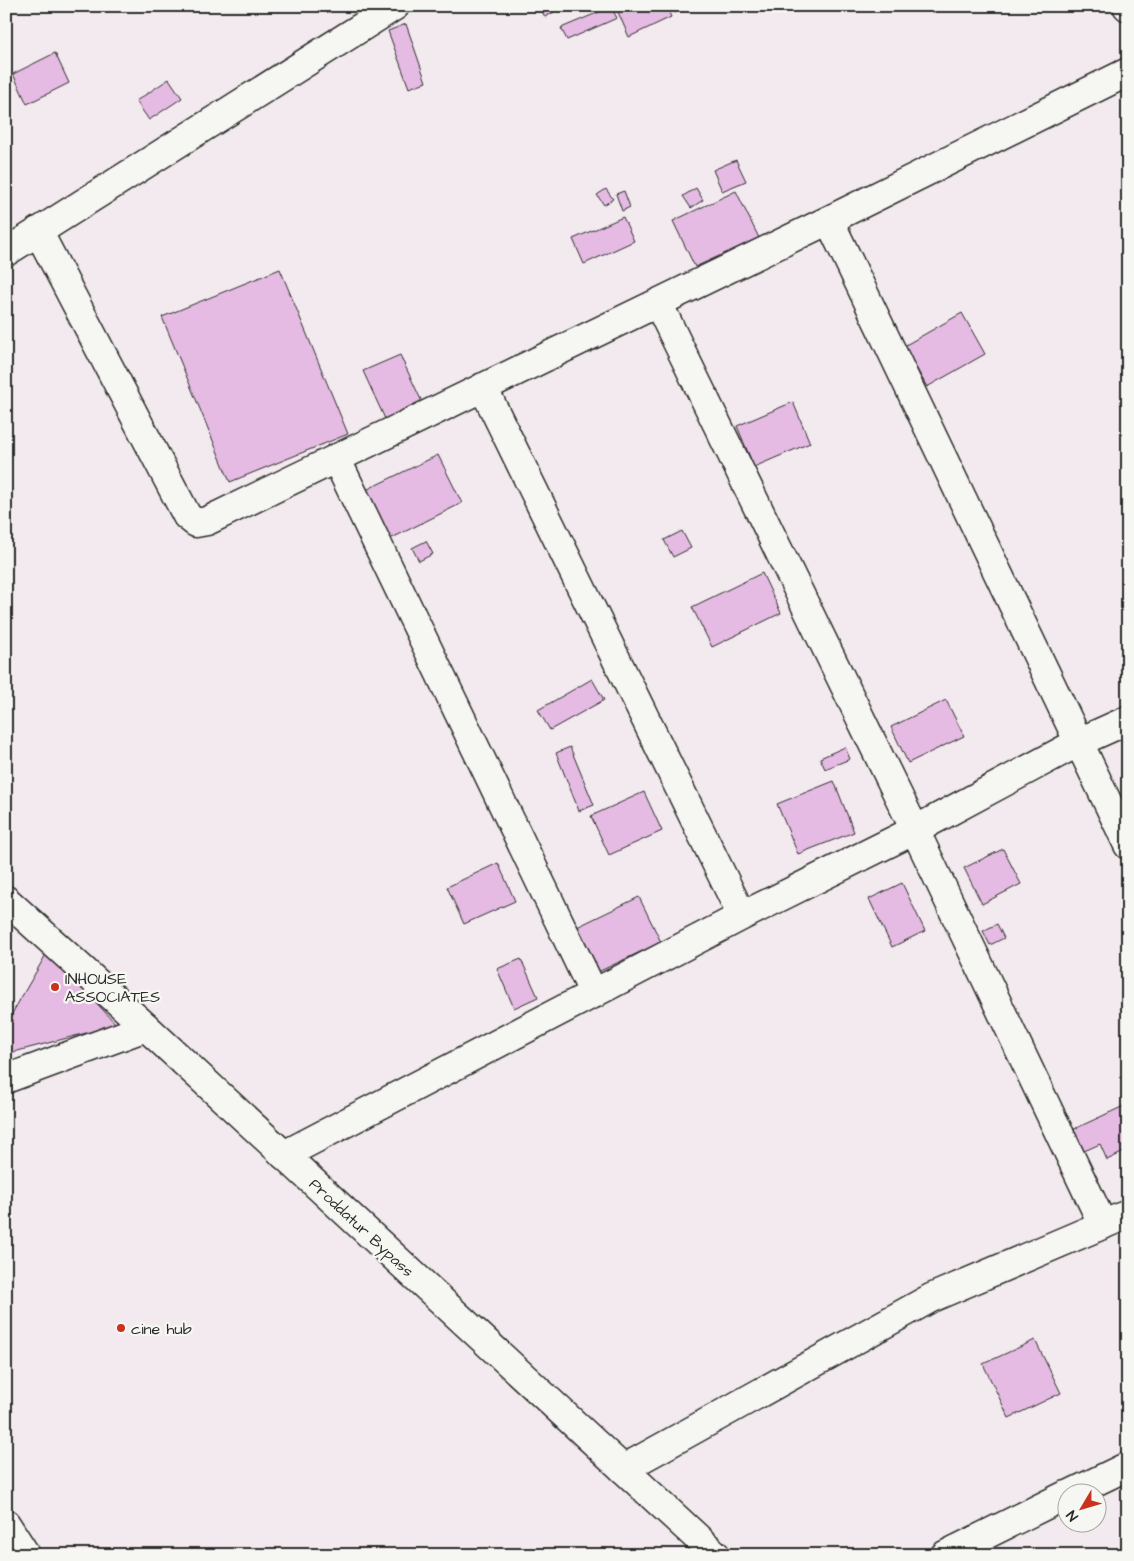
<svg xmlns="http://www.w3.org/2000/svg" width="1134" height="1561" font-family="'Architects Daughter',sans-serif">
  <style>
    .building { fill: #e5bbe3; stroke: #2b2b2b }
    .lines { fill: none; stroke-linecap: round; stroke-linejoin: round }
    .street-casing { stroke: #2b2b2b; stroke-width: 31 }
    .secondary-casing { stroke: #2b2b2b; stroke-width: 31 }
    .highway-casing { stroke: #2b2b2b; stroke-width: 31 }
    .street { stroke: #f6f6f2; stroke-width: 28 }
    .secondary { stroke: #f6f6f2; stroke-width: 28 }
    .highway { stroke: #f6f6f2; stroke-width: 28 }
    .poi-dot { fill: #c8321e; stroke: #f6f6f2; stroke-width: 2 }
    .labels { text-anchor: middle; stroke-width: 4.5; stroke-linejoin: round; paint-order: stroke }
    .poi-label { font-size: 16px; fill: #2b2b2b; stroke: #f6f6f2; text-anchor: start }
    .street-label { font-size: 16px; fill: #2b2b2b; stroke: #f6f6f2 }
  </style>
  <rect width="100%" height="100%" fill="#f3eaef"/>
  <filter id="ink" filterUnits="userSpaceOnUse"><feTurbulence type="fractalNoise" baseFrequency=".02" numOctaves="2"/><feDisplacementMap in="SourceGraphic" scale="10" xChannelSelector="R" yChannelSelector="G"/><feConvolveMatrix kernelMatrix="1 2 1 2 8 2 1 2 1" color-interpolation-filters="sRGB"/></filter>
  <g filter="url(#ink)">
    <path class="building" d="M539 6H565L545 17Z
      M624 6H666L671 17 629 37 617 10Z
      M672 6H687L675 13Z
      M611 7 617 18 567 40 561 28Z
      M406 24 426 82 409 88 388 31Z
      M55 53 69 83 27 104 13 74Z
      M169 79 182 98 149 120 136 101Z
      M736 160 746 181 722 191 713 170Z
      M696 188 703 200 691 208 683 196Z
      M606 189 613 199 604 205 597 195Z
      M624 191 630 207 622 211 616 194Z
      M736 191 759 238 695 267 673 221Z
      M623 217 634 241 584 264 573 239Z
      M280 269 348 434 230 482 162 317Z
      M962 313 985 354 927 387 904 346Z
      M400 355 423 404 386 421 363 371Z
      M793 402 810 443 754 467 737 426Z
      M438 455 462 503 390 539 366 490Z
      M682 531 691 548 673 557 664 540Z
      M426 541 433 554 419 561 412 548Z
      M762 573 781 613 712 647 692 607Z
      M592 679 604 700 550 730 538 710Z
      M946 700 964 736 908 763 891 727Z
      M570 747 594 805 579 811 556 753Z
      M845 747 850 759 825 769 820 758Z
      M834 781 854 832 798 854 777 804Z
      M644 792 662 831 609 855 591 816Z
      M1003 849 1021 884 982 904 964 868Z
      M498 863 515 901 464 924 447 887Z
      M902 883 925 931 892 947 869 899Z
      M639 897 661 942 596 973 575 928Z
      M997 924 1004 938 990 945 983 931Z
      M48 951 117 1025 6 1054V1024Z
      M521 959 538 997 514 1008 497 969Z
      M1128 1104V1150L1107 1160 1100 1144 1082 1152 1072 1130Z
      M1035 1340 1061 1393 1009 1418 983 1364Z"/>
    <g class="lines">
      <defs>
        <path id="street" d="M1127 6 1128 7
          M829 220 1128 845
          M38 231 187 516 196 523 207 521 829 220 1128 72
          M6 252 395 6
          M658 303 915 830 1103 1225
          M483 387 742 916
          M336 458 594 994
          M284 1155 742 916 915 830 1079 742 1128 720
          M623 1469 931 1298 1128 1214
          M1070 1494 1128 1466
          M945 1555 1066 1495"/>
        <path id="secondary" d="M6 1079 146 1027
          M6 1524 26 1555"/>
        <path id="highway" d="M6 900 146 1027 716 1555"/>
      </defs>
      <use href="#street" class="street-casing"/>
      <use href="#secondary" class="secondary-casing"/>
      <use href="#highway" class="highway-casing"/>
      <use href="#street" class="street"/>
      <use href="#secondary" class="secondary"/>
      <use href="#highway" class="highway"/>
    </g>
  </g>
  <g class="poi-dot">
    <circle cx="55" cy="987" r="5"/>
    <circle cx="121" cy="1328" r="5"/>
  </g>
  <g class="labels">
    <g class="poi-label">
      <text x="65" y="984">INHOUSE<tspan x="65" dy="18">ASSOCIATES</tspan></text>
      <text x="131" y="1334">cine hub</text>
    </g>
    <g class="street-label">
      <text transform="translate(362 1227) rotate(43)" y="6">Proddatur Bypass</text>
    </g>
  </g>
  <rect width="1134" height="1561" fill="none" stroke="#f6f6f2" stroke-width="25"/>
  <rect x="12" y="12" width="1109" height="1536" fill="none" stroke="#2b2b2b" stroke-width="2" filter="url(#ink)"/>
  <g transform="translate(1082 1508) rotate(232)"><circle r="24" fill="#f6f6f2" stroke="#a5a5a2"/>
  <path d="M0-4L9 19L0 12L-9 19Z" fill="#c8321e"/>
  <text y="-8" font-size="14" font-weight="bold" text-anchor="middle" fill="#2b2b2b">N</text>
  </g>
</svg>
